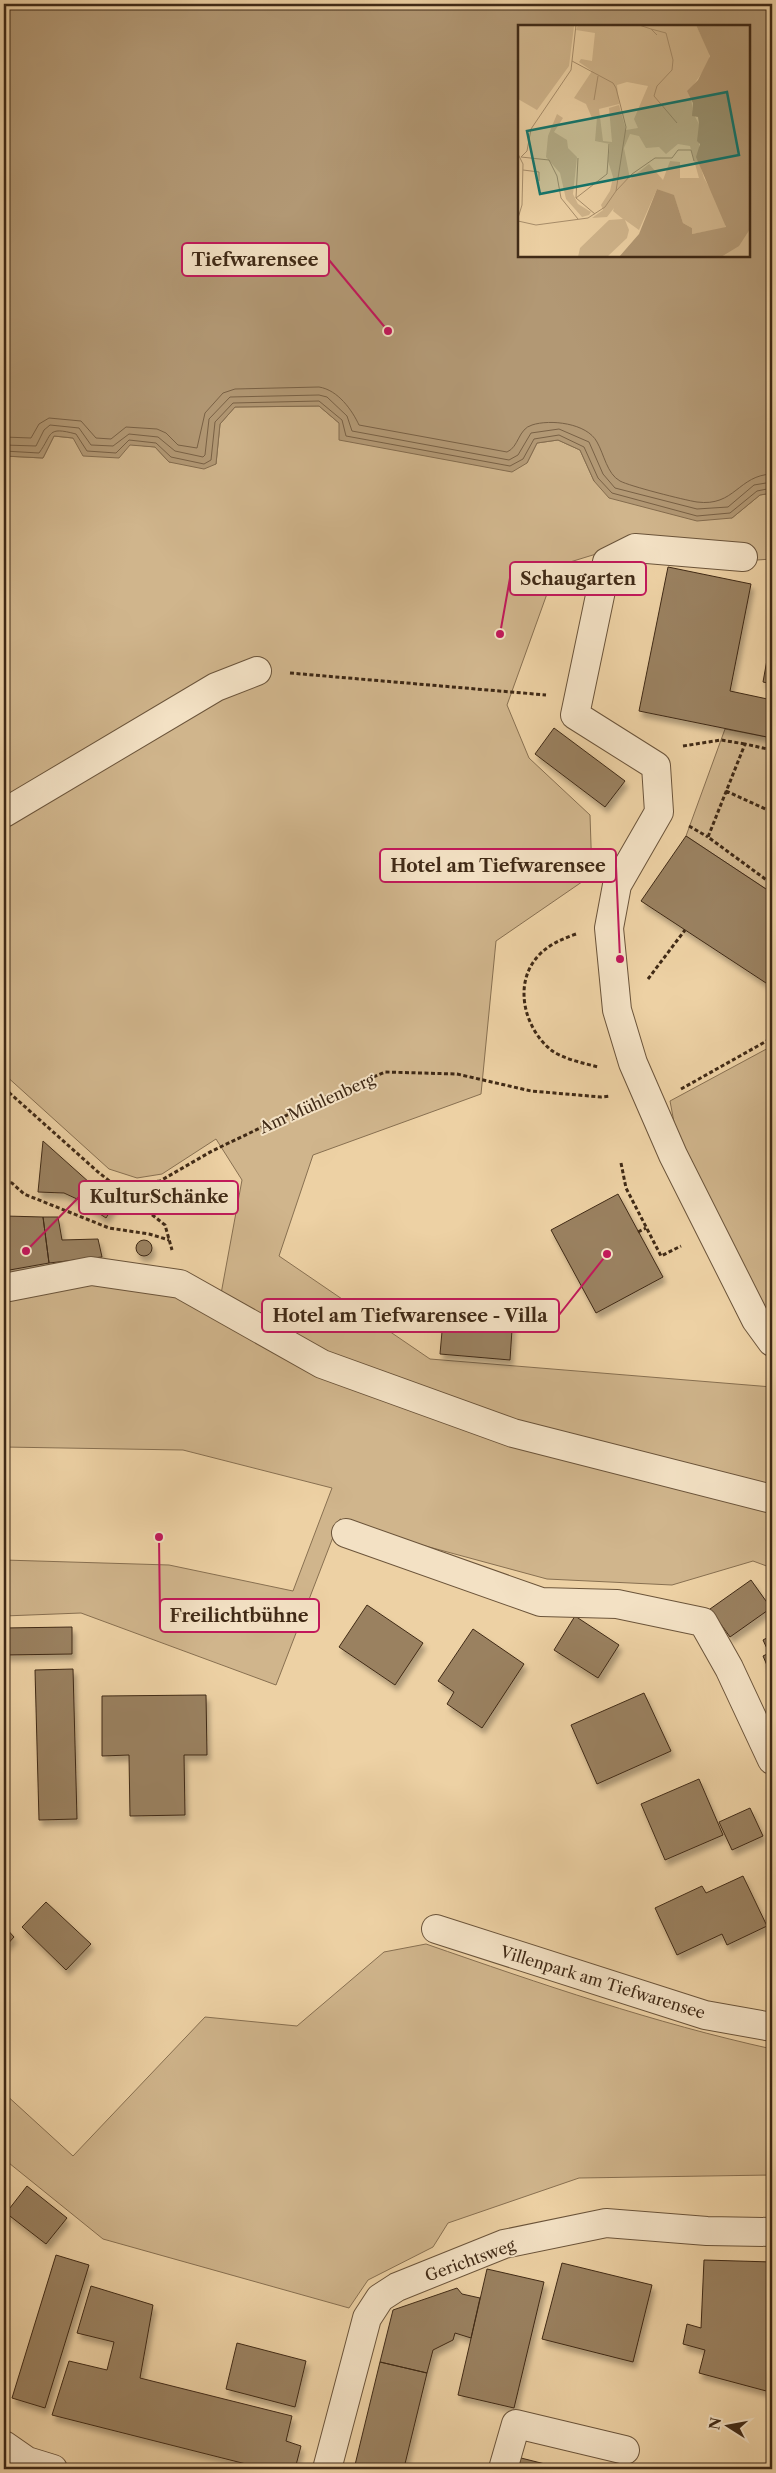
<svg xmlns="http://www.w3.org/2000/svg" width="776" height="2473" font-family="'Libre Caslon Text',serif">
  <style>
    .green { fill: #d0b58c; stroke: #887051 }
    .water { fill: #b29874; stroke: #846c4e; fill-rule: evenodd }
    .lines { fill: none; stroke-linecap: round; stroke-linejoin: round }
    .shore { stroke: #796145; stroke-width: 1 }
    .building { fill: #9a8160; stroke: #402a16; filter: url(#shadow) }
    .minor-casing { stroke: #6b543a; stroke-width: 30 }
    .path { stroke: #402a16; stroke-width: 3; stroke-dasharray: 4 2.5; stroke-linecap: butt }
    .minor { stroke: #f3e1c4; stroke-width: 28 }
    .labels { text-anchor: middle; stroke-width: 4; stroke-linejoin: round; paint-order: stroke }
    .street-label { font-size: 16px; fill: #402a16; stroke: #f3e1c4 }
    .inset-road { fill: none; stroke: #a88e6b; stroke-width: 1 }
    .view { fill: #0f766e; fill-opacity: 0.15; stroke: #0f766e; stroke-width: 2.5 }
    .inset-edge { fill: none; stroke: #402a16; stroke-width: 2.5 }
    .leader { fill: none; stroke: #c2185b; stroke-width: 2 }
    .callout-dot { fill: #c2185b; stroke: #f3e1c4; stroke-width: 2 }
    .callout { fill: #f3e1c4; stroke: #c2185b; stroke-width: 2 }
    .callout-label { font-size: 18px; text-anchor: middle; font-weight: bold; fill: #402a16 }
  </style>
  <defs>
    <filter id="shadow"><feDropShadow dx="3" dy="5.5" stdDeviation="2.5" flood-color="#0004"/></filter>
  </defs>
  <rect width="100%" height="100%" fill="#edd1a4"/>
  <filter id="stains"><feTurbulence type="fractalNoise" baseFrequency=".004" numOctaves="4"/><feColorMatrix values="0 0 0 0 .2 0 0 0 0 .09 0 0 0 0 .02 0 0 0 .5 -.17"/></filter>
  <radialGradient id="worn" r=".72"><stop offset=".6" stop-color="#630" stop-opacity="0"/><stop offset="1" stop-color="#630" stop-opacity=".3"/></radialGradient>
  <path class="green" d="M319 406 339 423 527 463 537 443 558 440 580 450 594 481 732 518 760 495 772 493V559L757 560 743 553 632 543 557 566 507 705 529 758 590 815 592 875 496 941 481 1094 313 1155 279 1256 430 1359 772 1387V1568L753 1561 672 1585 547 1579 418 1544 340 1519 276 1685 81 1613 4 1616V1560L169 1565 293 1591 332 1488 183 1450 4 1447V1297L90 1281 171 1295 208 1313 221 1294 242 1180 216 1139 162 1174 137 1178 109 1169 4 1074V456L43 458 54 436 155 447 169 462 216 464 220 424 235 407Z
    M725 729 772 738V893L686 836Z
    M772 1046V1321L767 1316 677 1138 670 1101Z
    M426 1944C541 1984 654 2023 772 2049V2175L579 2178 448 2223 433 2247 368 2280 349 2308 103 2239 4 2159V2093L73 2156 205 2017 297 2026 384 1952Z"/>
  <path class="water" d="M4 4H772V493L760 495 732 518 697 521 609 498 594 481 580 450 558 440 537 443 527 463 512 472 339 440V423L319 406 235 407 220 424 216 464 204 469 169 462 155 447 130 445 119 458 83 456 73 438 54 436 43 458 4 456ZM520 26H750V256H520Z"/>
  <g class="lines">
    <path class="shore" d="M4 437 31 438 39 424 49 418 81 421 96 438 111 439 126 427 157 429 166 433 178 445 197 448 205 413 223 393 235 389 319 387C338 390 352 410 359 425L507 452C519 447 518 429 532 425 550 419 587 423 597 442 604 454 607 474 620 481 629 486 684 500 697 502 735 507 738 475 772 474
      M4 445 36 446 44 430 50 425 79 428 91 445 113 446 129 434 158 437 175 451 203 457 205 455 209 419 230 397 319 395 327 397 347 416 352 431 509 460 518 455 531 433 559 429 589 442 603 474 615 488 697 509 728 507 754 485 772 482
      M4 451 39 453C53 434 46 426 76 434L87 451 116 453 129 440 156 443 171 457 204 464 211 460 215 422 233 403 319 401 342 420 346 436 510 466 523 459 534 439 559 435 584 447 598 478 612 493 697 516 730 513 757 491 772 488"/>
  </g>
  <path class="building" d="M668 567 751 584 730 691 772 700V738L639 711Z
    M772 632V684L763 682Z
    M554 728 625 781 605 807 535 754Z
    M686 836 772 893V981L768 980 766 983 641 901Z
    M43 1141 90 1183 77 1199 64 1193 38 1192Z
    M90 1183 115 1204 106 1218 77 1199Z
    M618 1194 663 1277 596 1313 551 1230Z
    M5 1216 43 1217 49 1263 4 1271Z
    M43 1217H58L62 1240 98 1239 102 1257 49 1263Z
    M136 1248a8 8 0 1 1 16 0a8 8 0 1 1-16 0Z
    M444 1309 513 1314 510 1360 440 1354Z
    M751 1580 771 1608 730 1637 710 1609Z
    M367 1605 423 1643 395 1685 339 1647Z
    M575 1616 619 1645 598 1678 554 1650Z
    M72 1627V1654L4 1655V1628Z
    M473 1629 524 1664 482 1728 447 1704 454 1692 438 1681Z
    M772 1635V1677L763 1656 769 1653 763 1640Z
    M73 1669 77 1819 39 1820 35 1670Z
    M644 1693 671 1751 597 1784 571 1725Z
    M206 1695 207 1755H184L185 1815 130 1816 129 1755 102 1756V1696Z
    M699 1779 723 1835 665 1860 641 1804Z
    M750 1808 763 1836 732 1850 719 1822Z
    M743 1876 767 1926 727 1945 722 1934 677 1955 655 1908 702 1886 706 1893Z
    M46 1902 91 1944 66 1970 22 1927Z
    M4 1926 14 1937 4 1948Z
    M27 2186 67 2218 46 2244 6 2213Z
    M56 2255 89 2265 45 2408 12 2398Z
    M704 2260 772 2262V2385L770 2392 699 2373 705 2350 683 2344 687 2324 701 2328Z
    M562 2263 652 2285 633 2362 542 2339Z
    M487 2269 544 2282 514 2408 458 2395Z
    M91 2286 153 2305 140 2378 292 2416 286 2441 301 2446 295 2469H248L250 2465 52 2415 69 2361 107 2370 114 2342 77 2333Z
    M457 2288 462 2294 480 2298 471 2338 455 2333 453 2340 433 2350 427 2373 380 2362 393 2310Z
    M237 2343 306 2361 295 2407 226 2389Z
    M380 2362 427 2373 404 2468 408 2469H354Z
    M521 2458 565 2469H518Z"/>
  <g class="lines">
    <defs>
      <path id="minor" d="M743 557 635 548 607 562 575 715 656 766 659 812 617 885 609 928 617 1010 633 1063 673 1155 756 1320 772 1342
        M4 813 216 687 257 671
        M4 1288 91 1271 180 1284 322 1364 513 1433 772 1499
        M346 1533 541 1602 617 1604 703 1622 729 1668 772 1760
        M436 1929 705 2015 772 2027
        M4 2445 27 2461 53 2469
        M327 2469 367 2318 380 2298 397 2287 504 2244 606 2223 707 2231 772 2232
        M503 2469 516 2424 625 2450"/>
    </defs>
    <use href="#minor" class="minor-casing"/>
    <path class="path" d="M290 673 546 695
      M683 746 721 740 745 744
      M772 750 745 744 708 837 772 884
      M726 791 772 812
      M689 826 708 837
      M576 934C562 939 550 944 540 954 512 982 524 1028 551 1050 563 1059 583 1063 598 1067
      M648 979 685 930
      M4 1088 98 1172 165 1225 172 1250
      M681 1089 772 1038
      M621 1163 626 1188 661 1256 681 1246
      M4 1182 12 1183 24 1194 109 1228 149 1234 169 1240
      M120 1189 127 1184 160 1181 212 1151 323 1098 385 1072 457 1074 531 1091 601 1097 610 1096
      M638 1232 646 1228"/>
    <use href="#minor" class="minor"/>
  </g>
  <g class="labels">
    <g class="street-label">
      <text transform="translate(317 1103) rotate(-24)" y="6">Am Mühlenberg</text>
      <text transform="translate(603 1982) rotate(17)" y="6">Villenpark am Tiefwarensee</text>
      <text transform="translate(470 2260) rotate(-20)" y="6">Gerichtsweg</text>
    </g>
  </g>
  <g transform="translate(518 25)">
    <rect width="232" height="232" fill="#edd1a4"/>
    <path d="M0 0 56 1 51 41 19 85 0 74ZM60 0H178L192 29 190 39 172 65 175 88 181 99V136L186 153 204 185 208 203 174 209V203L165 198 156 171 139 164 121 205 107 195 111 205 109 213 89 232H60L62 223 91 195 105 194 95 186 96 183 89 192 74 193 85 185 83 180 92 166 95 152 90 136 92 119 77 116 79 92 74 93 68 79 56 73 74 46 61 37 63 34 74 36 77 8 58 5ZM109 57 130 61 116 94 120 103 108 105 101 80 91 83 94 117 85 116 81 84 101 79 99 60ZM112 109 121 111 128 123 141 122 148 129 160 119 172 121 181 153H162V137L152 136 145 155 131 139 112 154 106 123ZM39 89 45 93 36 107 49 115 50 123 59 132 55 169 60 179 73 187 71 190 64 192 48 174 42 148 28 132 30 111ZM232 204V232H203V231Z" fill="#d0b58c" fill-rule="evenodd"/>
    <path d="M178 0H232V204L221 221 203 232H101L121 209 139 164 156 170 165 198 174 203V209L208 202 178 132 182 119 179 116 181 99 180 92 174 91 175 78 169 66 180 55 192 31Z" fill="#b29874"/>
    <path class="inset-road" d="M121 0 133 4 139 10M133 4 148 8 155 35 154 45 139 61 136 71 159 98M76 75 80 51M0 129 5 139 4 180 0 193M3 132 9 126 13 104 53 45 58 0M3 132 31 135 39 151 43 173 60 194M60 133 58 173 77 189M5 145 21 147V156M98 166 114 149 137 133H154L160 125H173L176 136M58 173 89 149 91 119M0 196 18 200 70 193 87 182 98 166 108 102 98 63 95 58 54 36"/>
    <path class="view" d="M209 67 221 130 22 169 9 106Z"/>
    <rect width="232" height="232" class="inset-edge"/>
  </g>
  <path class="leader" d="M388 331L329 260M500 634L510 578M620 959L616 866M26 1251L79 1197M607 1254L559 1315M159 1537L160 1616"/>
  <g class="callout-dot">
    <circle cx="388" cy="331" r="5"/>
    <circle cx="500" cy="634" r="5"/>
    <circle cx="620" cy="959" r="5"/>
    <circle cx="26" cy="1251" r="5"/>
    <circle cx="607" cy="1254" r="5"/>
    <circle cx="159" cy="1537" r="5"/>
  </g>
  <g class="callout">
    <rect x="182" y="243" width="147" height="33" rx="5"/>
    <rect x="510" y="562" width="136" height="33" rx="5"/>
    <rect x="380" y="849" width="236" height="33" rx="5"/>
    <rect x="79" y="1181" width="159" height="33" rx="5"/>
    <rect x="262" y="1299" width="297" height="33" rx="5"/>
    <rect x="160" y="1599" width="159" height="33" rx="5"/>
  </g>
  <g class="callout-label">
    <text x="255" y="266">Tiefwarensee</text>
    <text x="578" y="585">Schaugarten</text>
    <text x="498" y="872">Hotel am Tiefwarensee</text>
    <text x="159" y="1203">KulturSchänke</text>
    <text x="410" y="1322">Hotel am Tiefwarensee - Villa</text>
    <text x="239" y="1622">Freilichtbühne</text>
  </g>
  <rect width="776" height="2473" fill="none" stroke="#edd1a4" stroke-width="20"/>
  <rect x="5" y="5" width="766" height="2463" fill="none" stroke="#402a16" stroke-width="2.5"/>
  <rect x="10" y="10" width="756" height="2453" fill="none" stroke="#402a16"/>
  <g transform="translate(728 2426) rotate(281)" stroke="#f3e1c4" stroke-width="4" paint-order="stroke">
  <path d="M0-4L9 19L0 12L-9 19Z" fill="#402a16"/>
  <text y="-8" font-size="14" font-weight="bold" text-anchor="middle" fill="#402a16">N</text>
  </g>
  <rect width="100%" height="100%" filter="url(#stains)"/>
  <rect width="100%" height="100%" fill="url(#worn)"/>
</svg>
